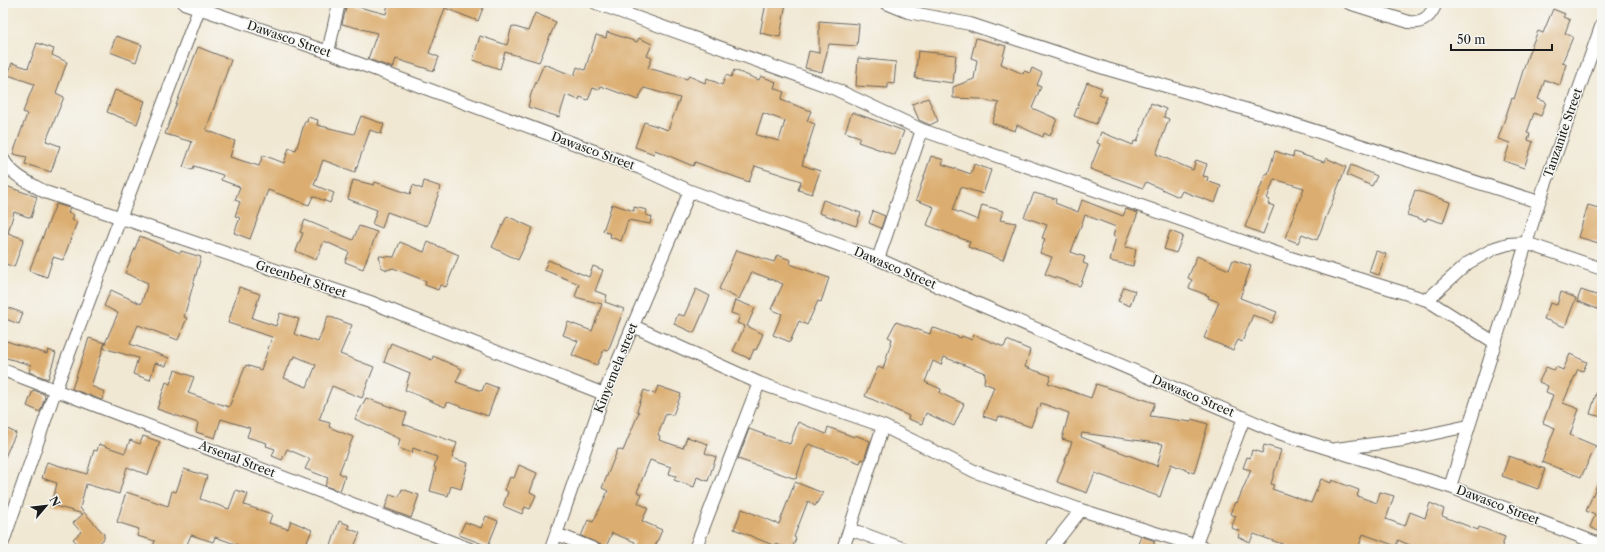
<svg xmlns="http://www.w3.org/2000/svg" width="1605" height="552" font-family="'Libre Caslon Text',serif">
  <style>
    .building { fill: #dcad70; fill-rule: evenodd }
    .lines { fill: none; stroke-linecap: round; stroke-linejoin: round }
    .street-casing { stroke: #67635c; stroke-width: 14 }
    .street { stroke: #fff; stroke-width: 12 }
    .labels { text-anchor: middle; stroke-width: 3; stroke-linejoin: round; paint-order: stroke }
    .street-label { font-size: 12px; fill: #1c1c1c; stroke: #f6f6f2 }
  </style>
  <rect width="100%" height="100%" fill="#f6f6f2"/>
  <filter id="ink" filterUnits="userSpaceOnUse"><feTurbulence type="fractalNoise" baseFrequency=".025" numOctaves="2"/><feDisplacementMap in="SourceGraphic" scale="8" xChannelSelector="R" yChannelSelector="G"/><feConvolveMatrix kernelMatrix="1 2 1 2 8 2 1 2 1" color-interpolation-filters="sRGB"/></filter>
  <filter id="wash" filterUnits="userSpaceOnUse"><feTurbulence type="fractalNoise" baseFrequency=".012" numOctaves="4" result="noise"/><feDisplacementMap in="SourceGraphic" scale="16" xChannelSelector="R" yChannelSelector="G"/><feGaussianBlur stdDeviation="0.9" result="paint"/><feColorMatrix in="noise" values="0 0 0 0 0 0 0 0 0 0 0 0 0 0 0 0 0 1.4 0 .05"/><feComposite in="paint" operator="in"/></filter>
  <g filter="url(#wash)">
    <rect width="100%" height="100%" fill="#f1e8d3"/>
    <g id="blocks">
      <path class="building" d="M388 3H485L478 21 445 8 429 53 439 57 434 71 396 59 393 68 368 59 377 33 342 24 347 4 386 14Z
        M766 3H786L780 37 760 33Z
        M1553 9 1565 14 1563 17 1570 20 1565 33 1573 37 1562 63 1566 64 1560 85 1545 80 1538 99 1546 102 1541 116 1534 113 1527 133 1530 134 1528 140 1533 142 1524 168 1504 161 1510 143 1498 139 1512 98 1514 99 1529 52 1538 31 1543 33Z
        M535 13 556 22 539 62 505 52 500 69 473 60 480 36 507 45 512 26 528 31Z
        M819 21 859 24 857 46 829 44 822 72 805 68 809 51 819 53Z
        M607 32 637 42 639 38 652 44 647 56 652 58 648 68 687 79 689 76 705 83 707 78 722 85 726 75 731 77 734 70 759 80 761 76 776 82 774 88 784 92 781 100 811 111 807 121 815 124 802 165 820 171 812 194 798 190 801 181 755 166 749 182 695 162 693 166 655 150 654 154 635 147 644 122 668 130 680 98 644 88 638 100 601 86 599 90 593 88 588 100 580 97 579 100 566 95 559 117 528 107 531 94 544 64 574 76 577 67 585 70 596 35 606 38ZM763 113 785 121 779 141 756 135Z
        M116 36 142 45 136 62 110 52Z
        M976 38 1006 46 1001 64 1023 74 1024 71 1030 73 1032 68 1042 73 1037 85 1041 87 1032 108 1057 119 1050 136 1044 133 1043 137 1017 125 1015 131 992 123 999 103 980 99 953 98V87L974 79 977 60 971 58Z
        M37 43 54 49 52 55 67 62 56 93 64 97 46 141 60 146 51 172 25 164 27 157 13 154 27 114 23 112 34 84 8 75 12 63 28 68Z
        M198 47 231 60 206 130 235 141 230 157 259 166 263 155 284 163 289 148 296 150 305 121 307 122 308 117 318 120 317 125 354 134 361 116 384 124 381 134 370 130 355 172 323 160 314 185 334 193 330 203 313 196 309 205 268 190 250 239 234 233 240 218 235 216 240 202 235 200 240 187 221 180 223 175 194 166 193 170 183 167 192 142 165 134Z
        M918 51 956 55 953 83 915 78Z
        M858 58 896 62 894 84 888 83V88L856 86Z
        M1087 82 1102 88 1099 94 1107 97 1096 124 1074 116Z
        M115 90 145 101 137 124 107 112Z
        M928 98 938 121 930 125 919 120 912 104Z
        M1151 103 1166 109 1164 117 1169 119 1156 154 1193 170 1196 160 1207 164 1203 176 1208 177 1207 181 1221 186 1215 203 1182 191 1179 197 1146 182 1143 188 1090 169 1100 144 1097 143 1101 132 1133 145 1134 141 1137 142Z
        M852 112 904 131 895 155 858 142 860 137 845 132Z
        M1275 151 1293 157 1294 152 1324 162 1326 158 1346 167 1317 240 1302 234 1298 243 1285 238 1304 188 1274 179 1267 199 1270 200 1268 204 1274 206 1263 234 1245 227 1266 173 1268 174Z
        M931 156 944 160 942 164 971 174 974 164 991 170 983 194 961 187 953 210 978 220 982 205 1003 211 1000 220 1016 223 1003 260 968 247 970 242 927 225 934 207 916 200Z
        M1351 165 1377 176 1372 186 1347 175Z
        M353 180 374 185 375 182 410 194 413 185 422 189 424 181 441 187 427 226 387 212 382 228 372 224 377 210 348 199Z
        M3 185 37 197 31 218 14 212 8 233 24 239 14 267 3 263Z
        M1415 190 1450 202 1443 223 1427 218 1426 221 1407 215Z
        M1034 193 1056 199 1055 203 1078 212 1082 200 1123 216 1126 209 1138 213 1125 247 1136 249 1133 266 1110 261 1116 237 1113 235 1116 227 1085 215 1071 252 1085 257 1083 263 1088 265 1080 286 1045 274 1052 257 1040 253 1045 239 1042 238 1047 225 1024 217Z
        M823 200 861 213 856 226 819 213Z
        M56 204 70 208 68 213 74 215 72 220 77 222 63 260 53 257 47 277 29 271Z
        M612 204 634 211V207L647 210 646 215 652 217 650 224 628 220 621 241 610 237 611 234 603 231Z
        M1588 205 1602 209V244L1578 237Z
        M873 211 885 216 881 228 869 223Z
        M507 216 533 228 518 260 492 247Z
        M305 220 353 240 359 226 377 232 363 269 345 262 349 252 324 241 316 260 296 251 303 233 300 232Z
        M1170 231 1183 236 1176 253 1164 249Z
        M140 236 180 253 181 251 201 257 184 317 187 318 178 340 138 325 130 344 169 358 166 366 155 363 150 380 133 374 138 358 103 348 118 313 104 306 111 290 141 304 148 283 125 273Z
        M400 242 424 252 428 242 459 255 446 287 440 285 438 290 425 285 426 281 393 268 387 270 381 267 379 256 394 257Z
        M736 250 774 262 777 255 791 260 790 264 829 278 821 302 818 301 807 325 799 321 790 342 773 335 782 314 771 309 783 284 752 272 739 299 719 289Z
        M1376 251 1386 254 1379 275 1369 272Z
        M1197 256 1229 270 1233 260 1251 266 1240 298 1277 312 1272 323 1253 315 1242 342 1238 340 1233 350 1204 338 1219 302 1208 298 1209 296 1189 288 1192 280 1188 278Z
        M548 260 589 277 593 266 603 270 595 291 607 295 605 302 624 309 608 351 604 350 597 365 572 355 578 341 563 335 568 322 592 331 602 304 575 297 579 284 544 270Z
        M239 287 260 294 252 318 276 326 280 313 299 319 294 334 318 342 328 316 352 325 340 354 374 367 362 398 332 386 319 420 330 423 329 427 353 437 339 473 345 476 340 491 325 486 328 478 305 469 310 459 287 449 282 460 272 456 275 449 266 446 267 443 247 437 250 428 221 419 215 438 196 432 198 423 157 409 166 382 170 384 175 370 194 377 188 393 229 407 246 365 261 370 272 337 228 323ZM295 356 316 365 307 387 284 378 292 358 294 359Z
        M1124 287 1135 291 1130 306 1118 301Z
        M696 289 710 296 694 333 674 324 678 314 684 316Z
        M1581 290 1602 297 1600 310 1577 301Z
        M1561 292 1576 298 1565 327 1544 319 1550 303 1557 305Z
        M735 300 755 308 747 326 763 334 756 350 754 349 750 359 733 351 745 326 737 323 740 316 731 313Z
        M3 306 23 313 19 324 3 318Z
        M896 322 930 334 932 327 961 338 962 336 972 340 974 335 1004 347 1007 340 1030 350 1025 367 1051 376 1048 383 1091 398 1096 384 1155 403 1150 416 1191 422 1192 419 1208 424 1194 473 1171 464 1160 497 1095 473 1087 493 1057 482 1072 442 1062 439 1069 413 1041 403 1040 408 1038 407 1031 427 999 416 997 421 983 416 994 387 984 383 985 373 944 357 941 365 933 361 925 382 941 389 940 393 964 404 954 426 926 413 922 424 908 419 909 416 865 396 878 367 883 369 892 339 888 337ZM1082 433 1163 444 1157 466 1081 437Z
        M89 338 105 343 91 386 105 392 102 400 72 389Z
        M3 340 47 354 48 350 56 353 48 379 29 372 31 365 3 357Z
        M391 343 432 360 433 356 462 369 456 382 482 391 485 383 498 388 488 416 448 402 445 407 405 390 410 373 384 362Z
        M1570 354 1587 362 1583 371 1578 369 1563 403 1579 409 1570 435 1596 446 1581 477 1542 462 1555 428 1543 423 1553 395 1546 392 1548 386 1539 382 1546 367 1554 370 1556 367 1563 370Z
        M1599 384H1602V417L1590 414Z
        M658 386 681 394 673 415 666 413 658 435 660 436 659 440 683 448 687 437 708 444 705 453 716 457 708 481 697 477 694 487 674 480 676 476 669 474 671 467 650 460 637 492 642 494 638 503 648 508 642 521 662 530 654 549H632L635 542 612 533 606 547 581 536 588 520 593 522 608 491 602 488 618 449 623 451 639 412 637 411 644 390 655 394Z
        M33 390 44 394 45 397 40 412 27 406Z
        M366 398 407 413 403 424 457 443 452 458 468 463 461 489 451 486 448 496 430 491 436 468 434 467 437 457 413 448 412 453 398 448 400 439 355 419Z
        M798 422 826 434 828 427 854 437 855 435 870 441 864 460 862 459 860 463 809 444 806 448 796 479 738 459 749 429 790 444Z
        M3 427 16 433 3 461Z
        M143 436 160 442 148 475 127 467 119 494 86 484 80 508 104 534V539L93 549H82L73 539 81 532 73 523 83 514 52 505 57 483 42 478 47 462 87 474 94 450 97 451 99 444 125 453 130 440 140 444Z
        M1264 445 1281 450 1271 484 1274 485 1272 489 1311 503 1321 479 1331 483 1332 480 1359 490 1357 496 1377 503 1380 492 1394 496 1386 519 1405 526 1410 512 1425 518 1430 503 1444 509 1442 516 1478 530 1479 527 1505 537 1501 549H1419L1398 540 1396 546 1363 534 1358 549H1296L1254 534 1250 542 1238 537 1240 531 1231 528 1236 516 1230 514 1235 502 1237 503 1251 470 1243 468 1247 457 1250 458 1252 450 1262 453Z
        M1509 456 1545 469 1538 489 1502 476Z
        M519 465 537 473 530 492 536 495 530 509 525 507 522 514 503 506 508 492 505 490 510 477 514 478Z
        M184 469 207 476 200 499 229 509 236 490 248 494 244 505 272 514 269 523 288 529 291 521 312 530 304 549H237L238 545 215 537 213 542 191 535 185 549H152L155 541 137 536 139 529 117 522 126 492 168 506 172 491 176 492Z
        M1602 473V533L1590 527 1595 515 1586 511Z
        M795 482 823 493 815 506 808 501 794 537 796 538 792 549 775 544V546L734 529 742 509 779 524Z
        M402 489 419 495 411 518 385 508 390 494 399 497Z
        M486 516 498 521 488 546 459 535 465 522 481 528Z
        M339 521 349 525 348 528 360 533 353 549H330Z
        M1141 536 1155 541 1151 549H1136Z"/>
    </g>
  </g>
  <g filter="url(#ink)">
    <use href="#blocks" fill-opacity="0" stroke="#67635c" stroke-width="1"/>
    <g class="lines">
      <defs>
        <path id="street" d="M184 3 328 52 640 168 690 191 878 259 969 300 1279 433 1450 487 1602 545
          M596 3 833 88 922 130 1291 258 1427 300 1494 342
          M886 3 908 12 970 24 1107 69 1262 114 1539 202
          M1349 3 1409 22C1423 24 1431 16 1436 3
          M328 52 339 3
          M3 159C11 175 30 183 45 192L373 303 604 394
          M878 259 922 130
          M1427 300 1468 263 1495 248 1508 244 1526 243 1602 269
          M633 326 759 383 883 426 976 472 1081 510 1207 549
          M3 370 470 549
          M1336 449 1404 440 1468 426
          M1450 487 1539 202 1602 24
          M850 529 904 549
          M557 534 594 549
          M3 542 55 391 199 9
          M551 549 604 394 690 191
          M695 549 759 383
          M843 549 883 426
          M1052 549 1054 544 1081 510
          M1194 549 1244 418"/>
      </defs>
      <use href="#street" class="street-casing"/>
      <use href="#street" class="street"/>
    </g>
  </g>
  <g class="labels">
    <g class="street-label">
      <text transform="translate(289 39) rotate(19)" y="4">Dawasco Street</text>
      <text transform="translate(1563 133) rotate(-71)" y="4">Tanzanite Street</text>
      <text transform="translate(593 151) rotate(20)" y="4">Dawasco Street</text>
      <text transform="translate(895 268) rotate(23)" y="4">Dawasco Street</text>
      <text transform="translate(301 279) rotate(18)" y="4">Greenbelt Street</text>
      <text transform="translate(616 368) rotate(-68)" y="4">Kinyemela street</text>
      <text transform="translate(1193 396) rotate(23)" y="4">Dawasco Street</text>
      <text transform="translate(237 459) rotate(21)" y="4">Arsenal Street</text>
      <text transform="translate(1498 505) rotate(21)" y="4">Dawasco Street</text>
    </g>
  </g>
  <rect width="1605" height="552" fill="none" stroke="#f6f6f2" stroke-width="16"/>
  <g transform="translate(46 506) rotate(62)" stroke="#f6f6f2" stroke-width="3" paint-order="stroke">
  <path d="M0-3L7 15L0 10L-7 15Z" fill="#1c1c1c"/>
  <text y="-6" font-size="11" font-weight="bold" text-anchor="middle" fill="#1c1c1c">N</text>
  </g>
  <path d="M1451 44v6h101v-6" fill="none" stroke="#1c1c1c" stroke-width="2"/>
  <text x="1457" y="44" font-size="12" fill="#1c1c1c" stroke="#f6f6f2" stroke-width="3" paint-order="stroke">50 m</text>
</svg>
